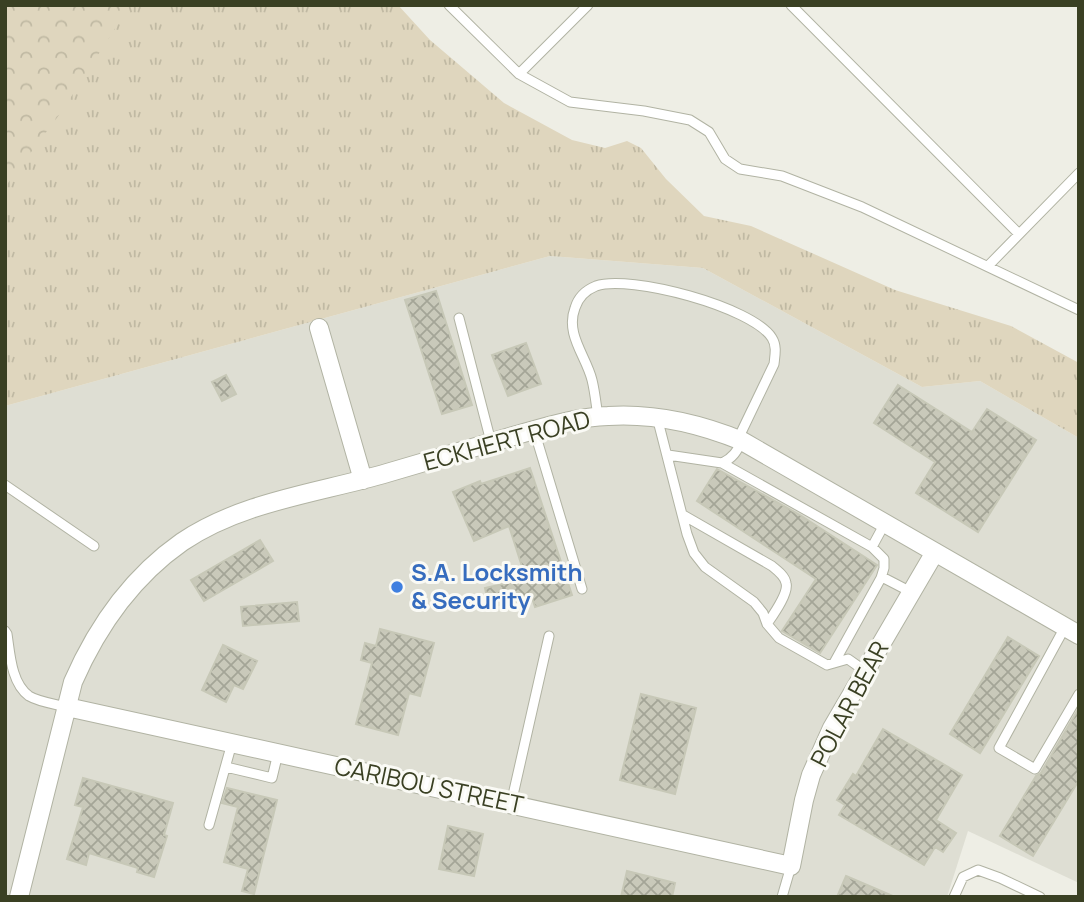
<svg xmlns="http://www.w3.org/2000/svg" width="1084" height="902" font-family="Manrope,sans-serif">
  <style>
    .built { fill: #deded3 }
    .grass { fill: url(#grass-tufts) }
    .forest { fill: url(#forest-crowns) }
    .building { fill: url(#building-cross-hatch); stroke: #c7c8b7; stroke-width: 2 }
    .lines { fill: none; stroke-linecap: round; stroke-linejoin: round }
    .service-casing { stroke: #b1b3a3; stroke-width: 11 }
    .minor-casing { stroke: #b1b3a3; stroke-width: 20 }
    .service { stroke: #fff; stroke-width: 9 }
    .minor { stroke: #fff; stroke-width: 18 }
    .shop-dot { fill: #3f7fe0; stroke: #fafaf5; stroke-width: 2.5 }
    .labels { text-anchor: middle; stroke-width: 6; stroke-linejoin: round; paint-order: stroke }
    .street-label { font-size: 24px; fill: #3a4023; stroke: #fafaf5 }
    .shop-label { font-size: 24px; font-weight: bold; fill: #366cbe; stroke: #fafaf5; text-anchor: start }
  </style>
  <defs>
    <pattern id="grass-tufts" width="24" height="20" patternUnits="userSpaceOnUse" patternTransform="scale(1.75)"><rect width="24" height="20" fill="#dfd6be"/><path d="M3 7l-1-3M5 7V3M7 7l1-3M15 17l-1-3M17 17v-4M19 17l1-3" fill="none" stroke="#c0b9a3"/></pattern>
    <pattern id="forest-crowns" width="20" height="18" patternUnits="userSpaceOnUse" patternTransform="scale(1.75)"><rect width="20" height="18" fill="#dfd6be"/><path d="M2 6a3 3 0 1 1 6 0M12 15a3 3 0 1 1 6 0" fill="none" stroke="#c0b9a3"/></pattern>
    <pattern id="building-cross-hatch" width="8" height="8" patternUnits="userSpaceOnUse" patternTransform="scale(1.75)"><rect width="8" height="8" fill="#c9c9ba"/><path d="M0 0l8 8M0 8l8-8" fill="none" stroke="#a4a597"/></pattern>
  </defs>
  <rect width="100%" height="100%" fill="#eeeee5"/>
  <path class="built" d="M550 256 703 268 922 387 980 381 1079 438V883L968 831 947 897H5V406Z"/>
  <path class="grass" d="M5 5H398L430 40 504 103 572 140 605 148 627 141 641 148 666 179 704 216 751 226 895 290 1011 326 1079 363V438L980 381 922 387 703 268 550 256 5 406Z"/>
  <path class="forest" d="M5 5H130L62 111 5 187Z"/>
  <path class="building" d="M436 291 472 405 442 414 405 300Z
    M526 343 541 384 508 396 492 355Z
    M226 375 236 394 222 401 212 382Z
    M898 385 972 432 987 409 1036 440 978 532 916 493 935 462 874 423Z
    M530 468 572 595 535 607 532 598 489 607 485 588 526 579 509 526 474 541 453 492 480 481 481 484Z
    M717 469 800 515 877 565 820 653 782 631 816 579 697 501Z
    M260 540 273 561 204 601 191 580Z
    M297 602 299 621 243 626 241 607Z
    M380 629 434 643 420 696 409 693 398 735 356 724 372 663 361 660 365 643 376 646Z
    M1008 637 1039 656 980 753 950 734Z
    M223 645 257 661 243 689 234 685 226 702 202 690Z
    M641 694 696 708 675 794 620 780Z
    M1079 708V780L1033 856 1000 836 1036 776 1041 773Z
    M883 729 962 775 936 820 956 833 943 852 935 847 924 865 839 815 845 805 837 800 853 774 856 776Z
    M83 778 173 803 164 835 167 836 154 877 137 872 138 868 89 853 86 865 67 859 83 807 75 805Z
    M227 788 277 800 254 894 242 891 248 869 224 862 238 807 222 803Z
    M448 826 483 834 474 876 439 869Z
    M627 871 675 883 672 897H621Z
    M846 876 895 897H837Z"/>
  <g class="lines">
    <defs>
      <path id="service" d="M449 5 519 74 570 102 644 111 690 120 709 132 725 159 740 169 782 176 862 207 1079 310
        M791 5 1019 234
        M519 74 588 5
        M988 266 1079 173
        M459 318 491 442
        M598 417C596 404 595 392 592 380 586 356 565 334 575 308 578 298 586 290 596 286 629 274 753 307 772 338 777 346 775 355 774 364L738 439
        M657 417 687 534 694 553 705 567 754 602 763 613 767 624 779 638 827 665 848 659 865 671
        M534 430 582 589
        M668 455 722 463C733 458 737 451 742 441
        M722 463 872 547 884 559V568L881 578 834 663
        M5 485 94 546
        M683 515 772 566C777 570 785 576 786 583 789 593 773 615 767 624
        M872 547 885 523
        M882 577 911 592
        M1065 627 999 748 1035 769 1079 694
        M5 631 7 634C10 653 11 683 29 696 39 702 55 704 67 707
        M226 767 272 778 278 753
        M511 804 549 636
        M209 825 232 743
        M782 897 791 866
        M954 897 963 877 978 870 1000 878 1040 897"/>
      <path id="minor" d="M319 328 363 480
        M67 707 791 866 804 800 811 775 832 728 935 552
        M19 897 73 682C97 627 132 577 182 542 243 501 319 493 387 473 431 460 475 447 520 434 549 426 578 417 608 416 655 413 698 423 742 441L1079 635"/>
    </defs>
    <use href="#service" class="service-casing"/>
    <use href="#minor" class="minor-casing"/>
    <use href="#service" class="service"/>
    <use href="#minor" class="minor"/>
  </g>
  <circle class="shop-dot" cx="397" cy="587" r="7"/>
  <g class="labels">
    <g class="street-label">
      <text transform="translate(507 441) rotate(-15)" y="8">ECKHERT ROAD</text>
      <text transform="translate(850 704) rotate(-62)" y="8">POLAR BEAR</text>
      <text transform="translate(429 786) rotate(12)" y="8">CARIBOU STREET</text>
    </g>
    <g class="shop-label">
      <text x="411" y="581">S.A. Locksmith<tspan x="411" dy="28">&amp; Security</tspan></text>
    </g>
  </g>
  <rect width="1084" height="902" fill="none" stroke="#3a4023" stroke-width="14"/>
</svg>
